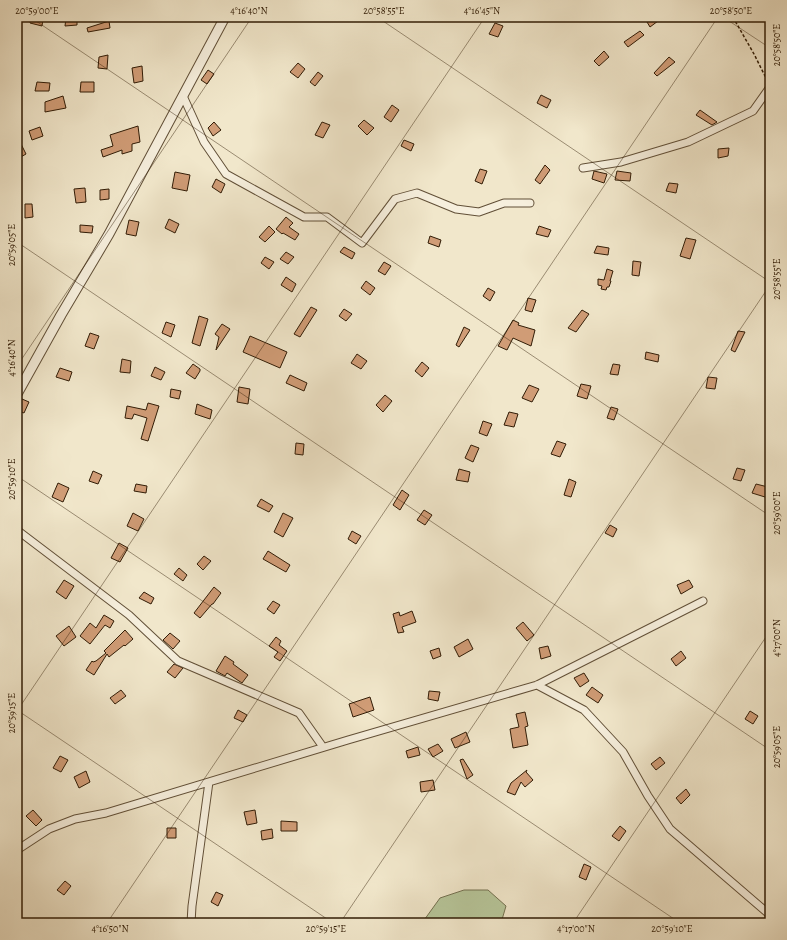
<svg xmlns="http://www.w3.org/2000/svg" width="787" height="940" font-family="Alegreya,serif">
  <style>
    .green { fill: #b7c69a; stroke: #747150 }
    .building { fill: #d09c76; stroke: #311c06 }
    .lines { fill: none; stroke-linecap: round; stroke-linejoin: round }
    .minor-casing { stroke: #614f37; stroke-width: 9 }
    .tertiary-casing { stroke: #614f37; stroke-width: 11 }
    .path { stroke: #311c06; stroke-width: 1.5; stroke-dasharray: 3 2; stroke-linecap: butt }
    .minor { stroke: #f6efdd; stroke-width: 7 }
    .tertiary { stroke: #f6efdd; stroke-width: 9 }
    .ticks { fill: none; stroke: #311c06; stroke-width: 1; stroke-opacity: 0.45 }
    .neatline { fill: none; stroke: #311c06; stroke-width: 1.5 }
    .ticks-label { font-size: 10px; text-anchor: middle; fill: #311c06 }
  </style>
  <rect width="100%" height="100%" fill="#f1e7cb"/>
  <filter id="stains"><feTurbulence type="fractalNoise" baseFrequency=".005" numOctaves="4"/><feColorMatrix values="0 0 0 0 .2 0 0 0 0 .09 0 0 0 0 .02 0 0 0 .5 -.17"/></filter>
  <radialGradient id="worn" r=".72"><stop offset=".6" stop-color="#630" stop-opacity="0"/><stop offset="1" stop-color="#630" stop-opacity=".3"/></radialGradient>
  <path class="green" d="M464 890H488L506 906 501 923H422L440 898Z"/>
  <path class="building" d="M31 17 43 19 42 26 30 23Z
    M77 17V25L65 26 66 18Z
    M644 17H655L658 21 650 27Z
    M109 21 110 28 88 32 87 28Z
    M495 23 503 26 498 37 489 34Z
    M640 31 644 35 628 47 624 42Z
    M604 51 609 57 599 66 594 61Z
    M108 55 107 69 98 68 99 57Z
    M669 57 675 62 657 76 654 73Z
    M298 63 305 69 298 78 290 72Z
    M142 66 143 81 134 83 132 68Z
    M208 70 214 74 207 84 201 80Z
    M318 72 323 76 315 86 310 82Z
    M37 82 50 83 49 91H35Z
    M81 82H94V92H80Z
    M541 95 551 100 547 108 537 103Z
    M63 96 66 108 45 112V102Z
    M392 105 399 110 391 122 384 117Z
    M700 110 717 122 712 125 696 115Z
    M364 120 374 128 367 135 358 126Z
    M214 122 221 130 213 136 208 128Z
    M322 122 330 125 323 138 315 135Z
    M138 126 140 142 132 144V151L122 154V150L103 157 101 150 113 146 110 135Z
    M40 127 43 136 32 140 29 131Z
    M17 136 26 154 19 158 17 153Z
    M404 140 414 144 411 151 401 146Z
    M729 148 728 156 718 158V149Z
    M545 165 550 170 540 184 535 180Z
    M480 169 487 171 482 184 475 181Z
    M594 171 607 174 604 183 592 179Z
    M617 171 631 173 630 181 615 180Z
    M175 172 190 175 187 191 172 188Z
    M216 179 225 184 221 193 212 187Z
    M669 183 678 184 676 193 666 191Z
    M85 188 86 202 76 203 74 189Z
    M109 189V199L100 200V190Z
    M25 204H32L33 217 25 218Z
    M286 217 293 223 289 227 299 234 295 240 283 233 282 234 276 229Z
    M169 219 179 224 175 233 165 228Z
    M129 220 139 222 136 236 126 234Z
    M80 225 93 226 92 233 80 232Z
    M269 226 275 232 265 242 259 237Z
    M539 226 551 230 548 237 536 234Z
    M430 236 441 240 439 247 428 243Z
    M686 238 696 240 690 259 680 256Z
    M597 246 609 248 608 255 594 253Z
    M344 247 355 253 352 259 340 252Z
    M286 252 294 257 288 264 280 259Z
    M265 257 274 262 269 269 261 263Z
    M633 261 641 262 639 276 632 275Z
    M384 262 391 266 385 275 378 271Z
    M607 269 613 271 610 281H611L609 287H607L606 290 601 289 602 286 598 285V279L604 280Z
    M286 277 296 284 292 292 281 285Z
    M366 281 375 288 370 295 361 288Z
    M488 288 495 292 490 301 483 296Z
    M528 298 536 300 532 312 525 310Z
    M311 307 317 310 300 337 294 334Z
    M344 309 352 314 346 321 339 316Z
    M582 310 589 314 576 332 568 328Z
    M199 316 208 319 200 346 192 343Z
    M513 320 519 323 518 325 535 330 531 346 513 338 507 350 498 346Z
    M166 322 175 325 171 337 162 333Z
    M222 324 230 329 216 350 219 337 215 334Z
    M464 327 470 330 459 347 456 345Z
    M738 331 745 332 735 352 731 350Z
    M90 333 99 336 94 349 85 346Z
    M250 336 287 352 280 368 243 352Z
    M646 352 659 355 658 362 645 359Z
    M357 354 367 361 361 369 351 363Z
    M122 359 131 361 130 373 120 372Z
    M422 362 429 368 422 377 415 371Z
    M193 364 200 369V371L195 379 186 373Z
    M613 364 620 365 618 375 610 374Z
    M155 367 165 372 161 380 151 376Z
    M60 368 72 372 69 381 56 377Z
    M290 375 307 383 304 391 286 383Z
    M708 377 717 378 715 389 706 388Z
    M581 384 591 386 587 399 577 396Z
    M529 385 539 389 532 402 522 398Z
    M239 387 250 389 248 404 237 402Z
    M171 389 181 391 179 399 170 397Z
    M385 395 392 401 383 412 376 405Z
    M22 399 29 402 24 413 17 410Z
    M148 403 159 406 148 441 141 439 147 418 134 414 132 419 125 418 127 406 146 410Z
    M197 404 212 410 210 419 195 414Z
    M611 407 618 409 614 420 607 418Z
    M509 412 518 414 514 427 504 425Z
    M483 421 492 424 487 436 479 433Z
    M557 441 566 444 560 457 551 454Z
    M296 443 304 444 303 455 295 454Z
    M471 445 479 448 473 462 465 458Z
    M737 468 745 470 741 481 733 479Z
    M459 469 470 472 468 482 456 480Z
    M93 471 102 475 98 484 89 481Z
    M569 479 576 482 571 497 564 495Z
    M58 483 69 488 63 502 52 497Z
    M136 484 147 486 146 493 134 491Z
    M756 484 768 487 765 497 752 493Z
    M402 490 409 495 400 510 393 505Z
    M261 499 273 506 269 512 257 506Z
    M424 510 432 515 425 525 417 520Z
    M133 513 144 519 138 531 127 526Z
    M283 513 293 518 283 537 274 532Z
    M610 525 617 529 613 537 605 533Z
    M352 531 361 536 356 544 348 539Z
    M119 543 128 548 120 562 111 558Z
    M268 551 290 565 286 572 263 559Z
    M204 556 211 561 203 570 197 564Z
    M179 568 187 575 183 581 174 574Z
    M64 580 74 586 66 599 56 592Z
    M689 580 693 587 681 594 677 585Z
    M214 587 221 593 213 604H212L200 618 194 613Z
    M144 592 154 598 151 604 139 598Z
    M273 601 280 605 274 614 267 609Z
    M412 611 416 622 402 627 404 632 398 633 393 614 399 612 400 616Z
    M104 615 114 621 110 628 105 625 90 644 80 636 90 623 96 628Z
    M523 622 534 635 527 641 516 628Z
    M69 626 76 637 64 646 56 636Z
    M125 630 133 639 125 646 124 645 109 657 107 654 94 675 86 670 92 661 93 662 96 661 106 653 104 651Z
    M170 633 180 641 173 649 163 640Z
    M276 637 281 641 279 645 287 651 280 661 274 657 278 652 269 646Z
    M468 639 473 649 459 657 454 647Z
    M548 646 551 656 541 659 539 648Z
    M439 648 441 656 433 659 430 651Z
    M681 651 686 658 676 666 671 659Z
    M225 656 234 662 233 664 248 675 242 683 227 673 225 676 216 671Z
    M174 664 183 668 175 678 167 672Z
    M584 673 589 681 580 687 574 678Z
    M592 687 603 695 598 703 586 695Z
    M121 690 126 696 115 704 110 698Z
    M429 691 440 692 438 701 428 699Z
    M370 697 374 710 353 717 349 704Z
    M238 710 247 715 243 722 234 718Z
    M750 711 758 716 753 724 745 719Z
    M525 712 528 726 525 727 528 745 513 748 510 729 519 727 516 714Z
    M466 732 470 742 455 748 451 739Z
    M438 744 443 751 433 757 428 749Z
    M418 747 420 755 408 758 406 751Z
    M60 756 68 760 61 772 53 768Z
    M660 757 665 763 656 770 651 764Z
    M463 759 473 775 467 779 460 760Z
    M527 770 526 772 533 780 525 787 521 782 515 795 507 792 511 783Z
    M86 771 90 782 79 788 74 777Z
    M433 780 435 790 421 792 420 782Z
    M686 789 690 795 681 804 676 798Z
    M33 810 42 820 36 826 26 816Z
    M255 810 257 823 247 825 244 812Z
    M281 821 297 822V831H281Z
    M620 826 626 831 619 841 612 836Z
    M167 828H176V838H167Z
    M272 829 273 838 262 840 261 831Z
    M584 864 591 867 586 880 579 877Z
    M65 881 71 886 64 895 57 890Z
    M216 892 223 895 218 906 211 902Z"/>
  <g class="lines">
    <defs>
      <path id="minor" d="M183 96 204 142 226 174 304 217H327L362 243 395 199 417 193 456 209 479 212 504 203H530
        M583 168 621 162 688 142 753 111 770 87
        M17 530 129 615 178 661 299 713 323 747
        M537 685 584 710 623 752 648 796 670 829 770 915
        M17 850 49 829 75 819 106 813 348 740 537 685 703 601
        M191 923 192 906 209 782"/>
      <path id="tertiary" d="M17 394 61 315 109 234 225 17"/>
    </defs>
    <use href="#minor" class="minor-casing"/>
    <use href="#tertiary" class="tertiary-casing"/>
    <path class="path" d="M735 17 734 19 754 54 767 80"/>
    <use href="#minor" class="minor"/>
    <use href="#tertiary" class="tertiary"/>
  </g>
  <path class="ticks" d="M30 17 770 516M377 17 770 282M723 17 770 48M17 20 19 17M17 242 770 750M17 366 252 17M17 476 680 923M17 710 333 923M17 711 485 17M107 923 718 17M340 923 770 285M573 923 770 631"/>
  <rect width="787" height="940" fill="none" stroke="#f1e7cb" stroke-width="44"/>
  <rect x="22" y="22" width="743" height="896" class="neatline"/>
  <g class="ticks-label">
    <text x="37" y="14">20°59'00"E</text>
    <text x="249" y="14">4°16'40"N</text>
    <text x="384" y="14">20°58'55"E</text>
    <text x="482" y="14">4°16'45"N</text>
    <text x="731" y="14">20°58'50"E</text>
    <text transform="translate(776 45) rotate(-90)" y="4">20°58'50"E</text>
    <text transform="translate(11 245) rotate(-90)" y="4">20°59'05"E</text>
    <text transform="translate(776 279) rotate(-90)" y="4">20°58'55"E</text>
    <text transform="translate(11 358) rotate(-90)" y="4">4°16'40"N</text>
    <text transform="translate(11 479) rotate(-90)" y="4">20°59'10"E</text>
    <text transform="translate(776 513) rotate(-90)" y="4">20°59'00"E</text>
    <text transform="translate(776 638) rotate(-90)" y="4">4°17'00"N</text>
    <text transform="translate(11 713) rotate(-90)" y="4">20°59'15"E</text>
    <text transform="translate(776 747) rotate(-90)" y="4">20°59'05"E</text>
    <text x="110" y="932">4°16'50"N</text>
    <text x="326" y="932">20°59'15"E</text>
    <text x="576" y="932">4°17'00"N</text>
    <text x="672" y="932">20°59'10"E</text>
  </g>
  <rect width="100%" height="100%" filter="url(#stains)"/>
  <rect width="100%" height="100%" fill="url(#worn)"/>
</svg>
